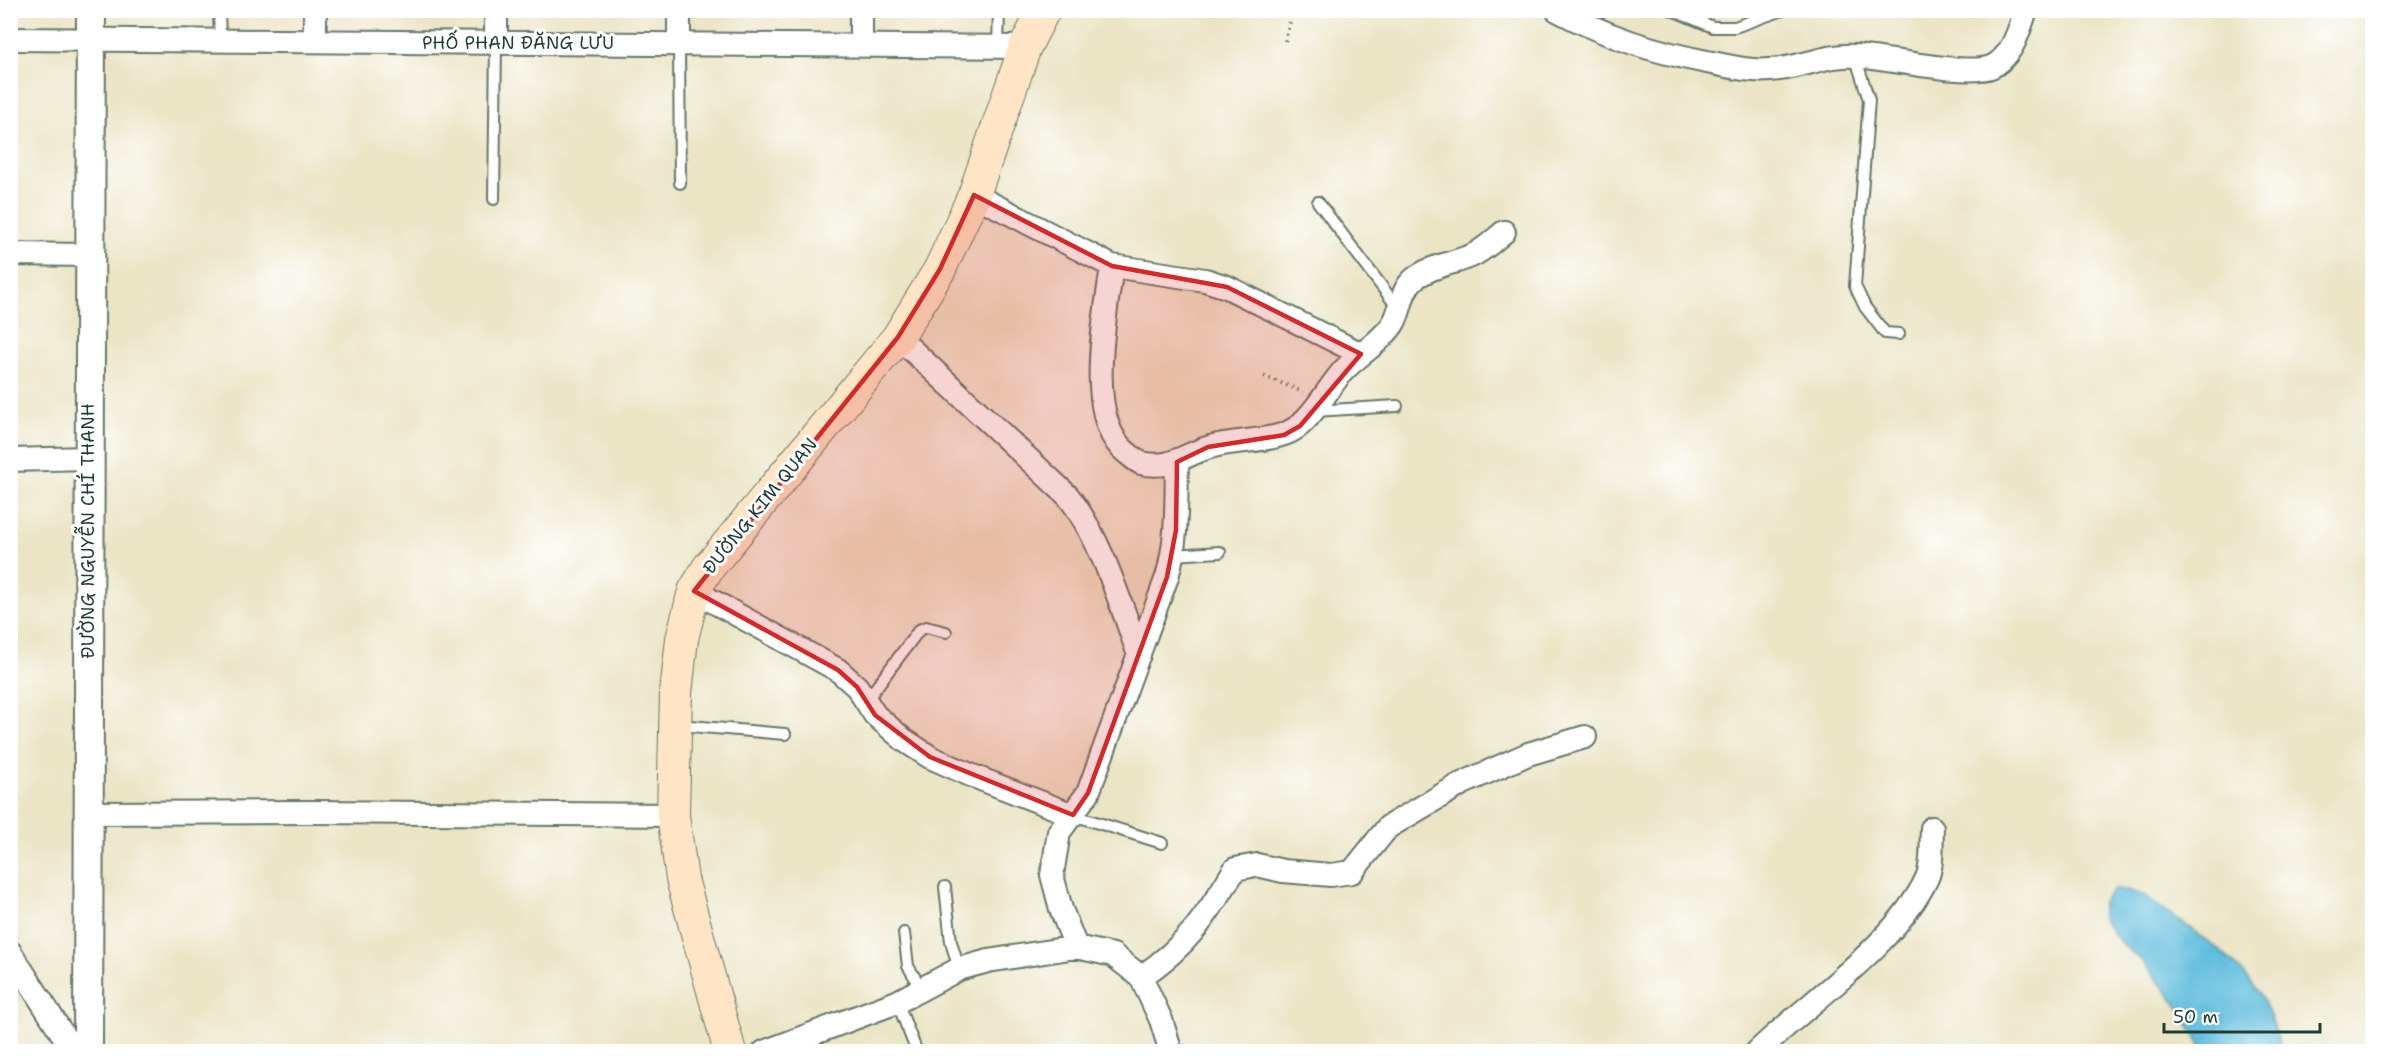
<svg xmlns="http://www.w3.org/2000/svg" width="2383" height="1062" font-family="'Shantell Sans',sans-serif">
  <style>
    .water { fill: #5fbcdd; stroke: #3f7c88; stroke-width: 1.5 }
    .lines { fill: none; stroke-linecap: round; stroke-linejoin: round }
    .service-casing { stroke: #667767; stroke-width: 14 }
    .minor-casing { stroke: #667767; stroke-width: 26 }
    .tertiary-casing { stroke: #667767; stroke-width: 32 }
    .secondary-casing { stroke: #667767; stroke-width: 34 }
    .path { stroke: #667767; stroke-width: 4; stroke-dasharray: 1.5 4.5; stroke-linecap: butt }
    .service { stroke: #fff; stroke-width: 10 }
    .minor { stroke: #fff; stroke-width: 22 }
    .tertiary { stroke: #fff; stroke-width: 28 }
    .secondary { stroke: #fde5c5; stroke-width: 32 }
    .marked { fill: #d62828; fill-opacity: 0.2; stroke: #d62828; stroke-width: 4.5; stroke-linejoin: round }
    .labels { text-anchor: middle; stroke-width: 6; stroke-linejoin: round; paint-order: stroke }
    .street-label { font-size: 18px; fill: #1f3d34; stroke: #fff }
  </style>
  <rect width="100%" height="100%" fill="#fff"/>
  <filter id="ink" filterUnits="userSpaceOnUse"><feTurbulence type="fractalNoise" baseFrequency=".0167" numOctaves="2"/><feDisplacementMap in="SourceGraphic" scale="12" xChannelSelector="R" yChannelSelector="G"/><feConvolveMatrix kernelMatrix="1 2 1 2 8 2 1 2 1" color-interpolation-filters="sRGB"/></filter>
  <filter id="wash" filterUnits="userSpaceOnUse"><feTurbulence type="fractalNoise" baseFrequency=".008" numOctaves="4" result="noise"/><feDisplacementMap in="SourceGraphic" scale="24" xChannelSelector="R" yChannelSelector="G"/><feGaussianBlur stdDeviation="1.35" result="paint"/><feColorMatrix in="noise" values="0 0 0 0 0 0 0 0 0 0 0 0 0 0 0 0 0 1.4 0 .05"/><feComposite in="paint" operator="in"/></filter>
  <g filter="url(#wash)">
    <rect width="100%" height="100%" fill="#ebe4c5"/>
    <path class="water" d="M2113 890H2127L2143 895C2183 925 2233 952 2261 996 2271 1013 2276 1033 2282 1051H2203L2176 1003 2142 961 2121 943 2102 918V901Z"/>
  </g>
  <g filter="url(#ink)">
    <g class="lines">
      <defs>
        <path id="service" d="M219 10 220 41
          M1672 10 1713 27H1735L1783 10
          M679 44 680 183
          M998 47 999 10
          M1855 56 1869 100 1855 286 1865 307 1885 333 1899 334
          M494 199 496 43
          M1318 202 1398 308
          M1314 411 1397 406
          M1173 555 1220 552
          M866 701 919 630 926 627 946 632
          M678 725 785 734
          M1073 815 1162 843
          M945 887 951 942 959 969
          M904 933 908 966 921 988
          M897 1002 917 1052"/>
        <path id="minor" d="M315 10V41
          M1557 10C1608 37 1651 51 1707 62 1728 66 1749 72 1770 70 1800 69 1824 54 1855 56 1885 58 1966 76 1991 67 2012 58 2019 30 2026 10
          M10 39 1025 47
          M496 43V10
          M679 44V10
          M861 45V10
          M974 195 1112 266 1205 280 1227 287 1361 354
          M10 254 89 255
          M1112 266C1106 313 1083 420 1127 453 1131 456 1136 461 1141 463 1171 470 1185 454 1210 447 1237 438 1281 444 1301 424 1318 409 1328 388 1343 371 1358 355 1381 342 1393 324 1402 310 1400 292 1413 280 1429 266 1452 264 1471 256 1483 251 1494 240 1504 232
          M898 337 1068 496C1101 538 1121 605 1139 655
          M10 460 88 458
          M694 591 838 670 857 687 875 715 904 740 930 757 968 774 1073 815
          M88 813 313 812 673 815
          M1076 947 1061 909 1052 875 1059 832 1088 793 1167 577C1178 539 1176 501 1177 462
          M10 952 74 1052
          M1141 977C1188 945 1206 917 1235 869L1257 865 1283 871 1331 875 1352 872 1388 827 1461 784 1528 754 1585 737
          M764 1052 897 1002 959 969 988 961 1076 947 1113 955 1141 977 1161 1020 1171 1052
          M1757 1052C1809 1002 1897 943 1927 878 1933 865 1931 843 1932 828"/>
        <path id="tertiary" d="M88 1052 91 10"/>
        <path id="secondary" d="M730 1052 682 879 673 815 676 693 682 639 694 591 708 568 898 337 940 269 974 195 1025 47 1044 10"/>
      </defs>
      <use href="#service" class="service-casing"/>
      <use href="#minor" class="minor-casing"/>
      <use href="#tertiary" class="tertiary-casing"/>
      <use href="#secondary" class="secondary-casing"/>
      <path class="path" d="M1285 41 1293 10
        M1264 376 1303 392"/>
      <use href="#service" class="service"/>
      <use href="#minor" class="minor"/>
      <use href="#tertiary" class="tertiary"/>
      <use href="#secondary" class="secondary"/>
    </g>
  </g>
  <path class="marked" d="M974 195 1112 266 1227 287 1361 354 1300 426 1284 435 1208 447 1177 462 1176 530 1167 577 1088 793 1073 815 930 757 875 715 857 687 838 670 694 591 898 337 940 269Z"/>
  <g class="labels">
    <g class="street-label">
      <text x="518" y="49">PHỐ PHAN ĐĂNG LƯU</text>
      <text transform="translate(760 506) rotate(-51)" y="6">ĐƯỜNG KIM QUAN</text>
      <text transform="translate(88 531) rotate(-90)" y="6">ĐƯỜNG NGUYỄN CHÍ THANH</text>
    </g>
  </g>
  <rect width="2383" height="1062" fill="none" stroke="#fff" stroke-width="36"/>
  <path d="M2164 1023v9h156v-9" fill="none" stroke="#1f3d34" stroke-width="3"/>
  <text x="2173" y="1023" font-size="18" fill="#1f3d34" stroke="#ffffff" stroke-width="4.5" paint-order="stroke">50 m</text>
</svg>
